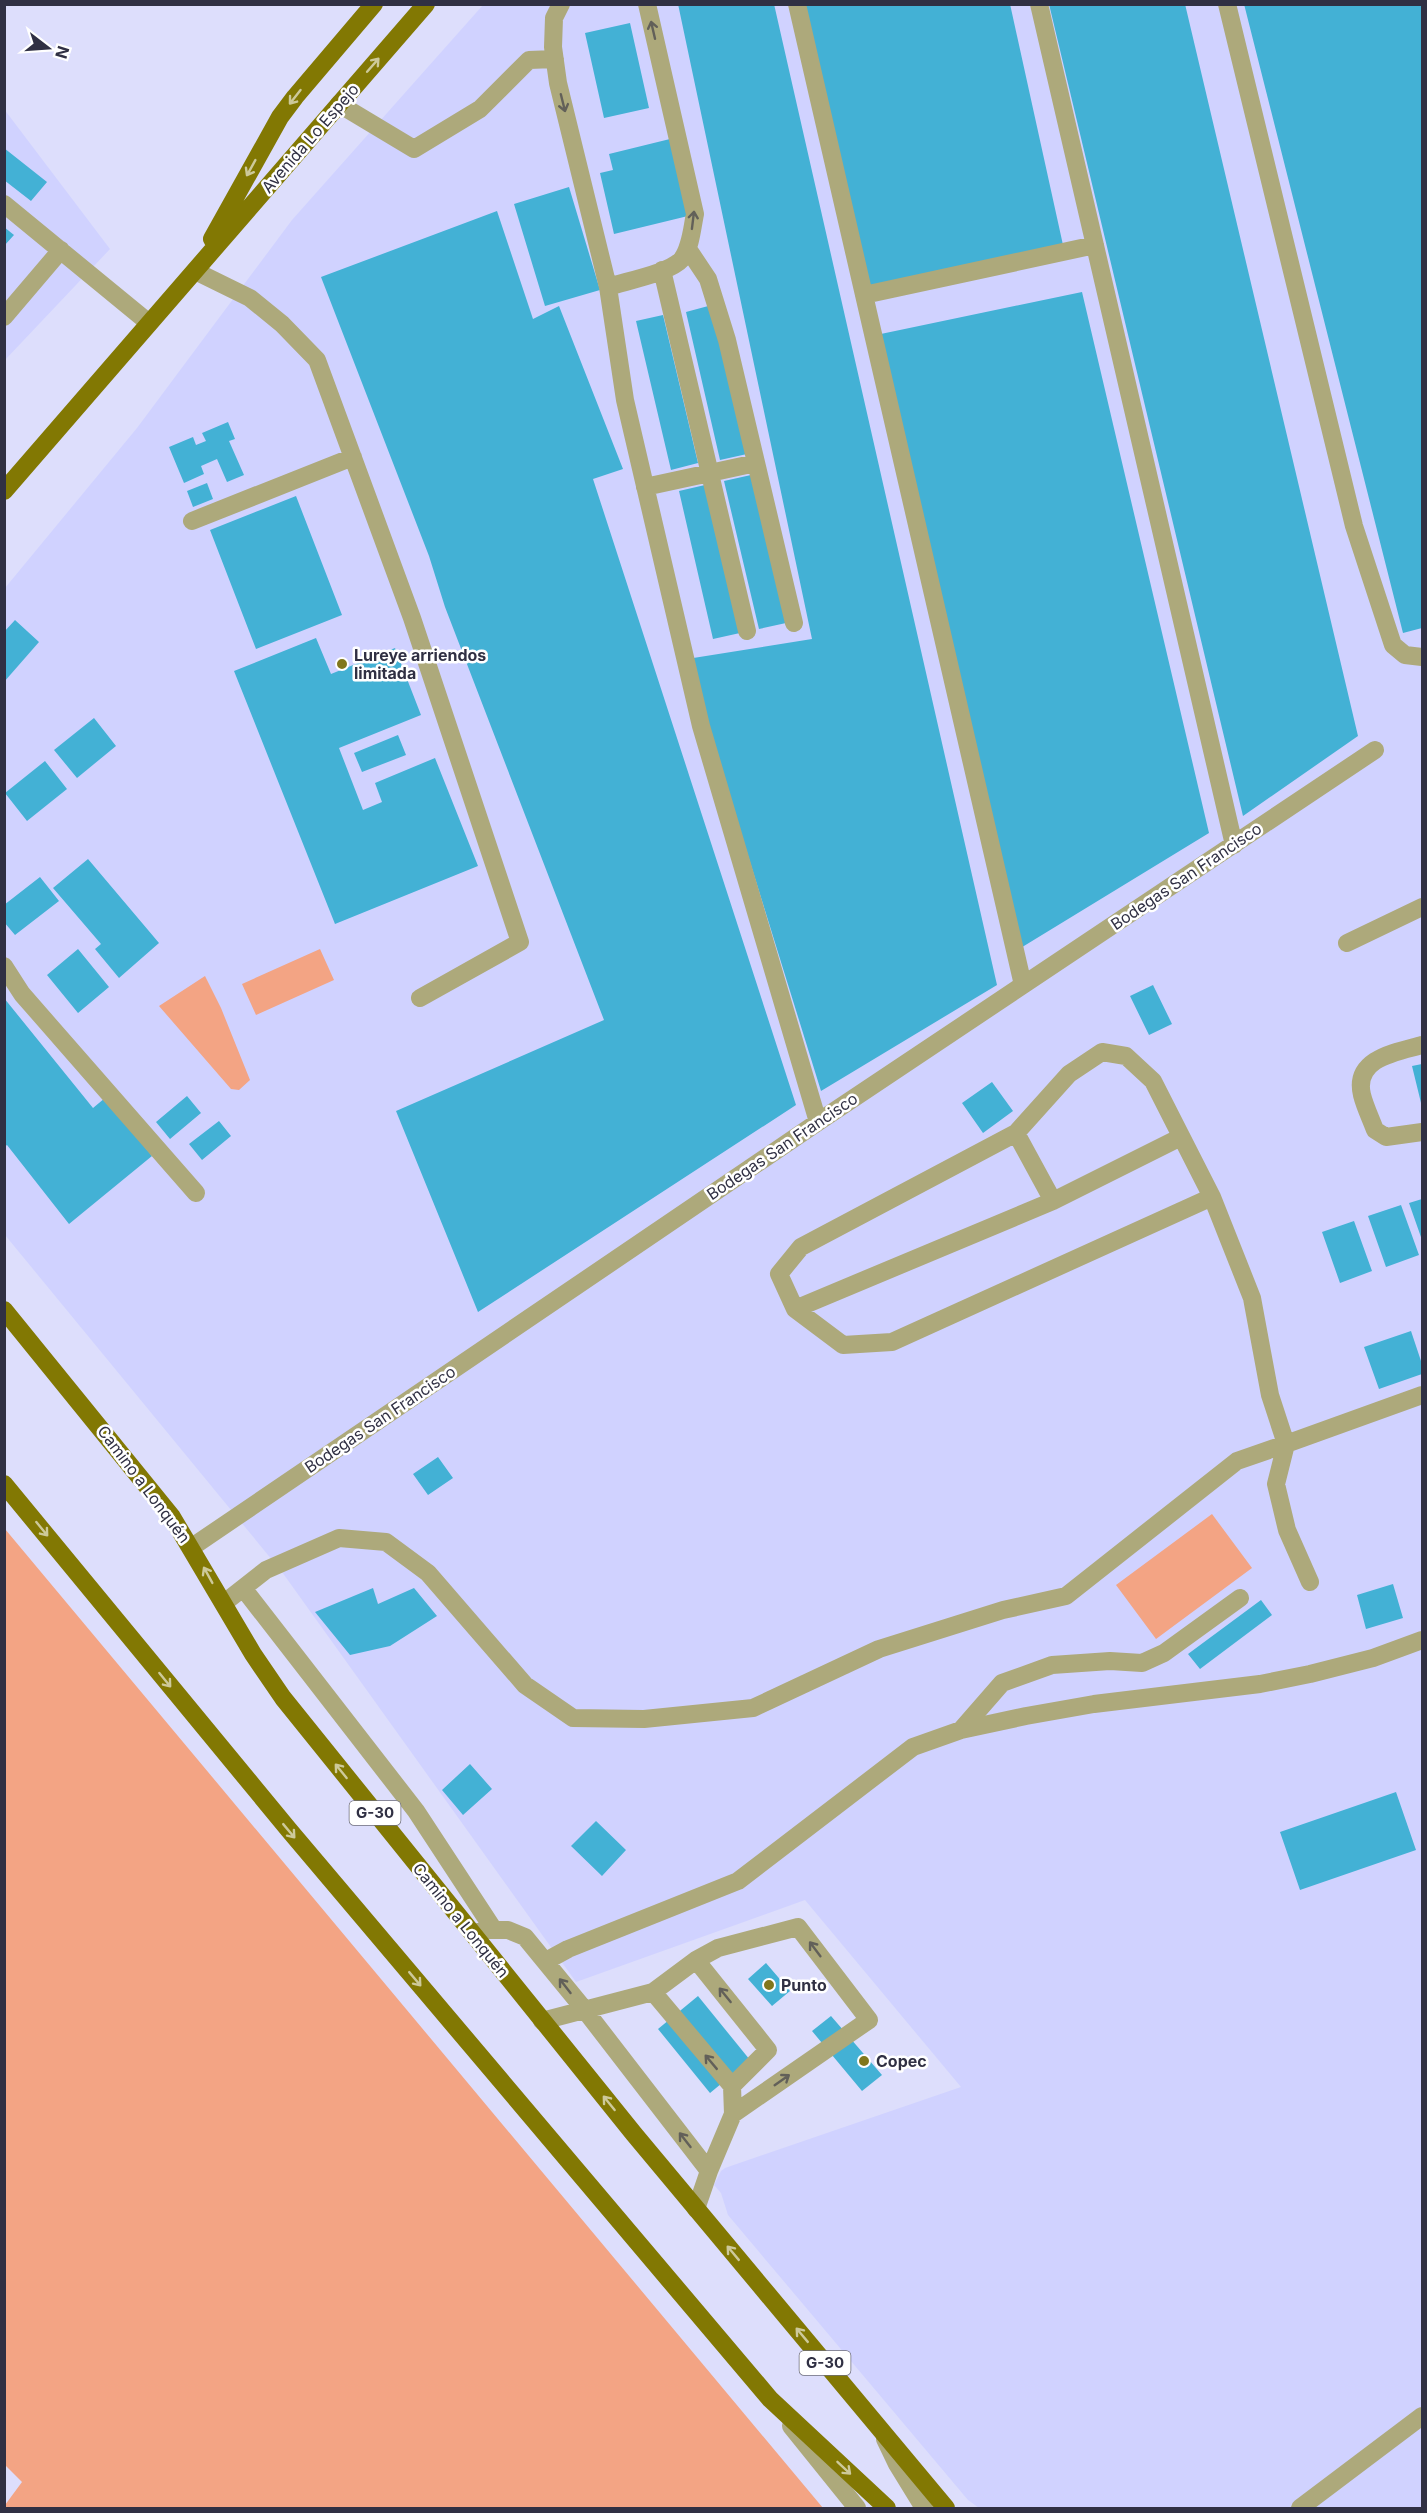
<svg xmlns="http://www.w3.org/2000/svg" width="1427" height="2513" font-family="Inter,sans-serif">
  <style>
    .built { fill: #d0d2ff }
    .green { fill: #f3a484 }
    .building { fill: #43b1d5 }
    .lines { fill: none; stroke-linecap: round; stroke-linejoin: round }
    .minor { stroke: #ada97b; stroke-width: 18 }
    .major { stroke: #827803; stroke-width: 18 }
    .oneway { stroke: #626059 }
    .oneway2 { stroke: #cdc99a }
    .poi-dot { fill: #81771c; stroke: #fff; stroke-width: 2 }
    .labels { text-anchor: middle; stroke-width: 5; stroke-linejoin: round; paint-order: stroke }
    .shield { fill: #fff; stroke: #6e6e7b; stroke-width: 1.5 }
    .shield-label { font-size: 15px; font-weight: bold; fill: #303043 }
    .street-label { font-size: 16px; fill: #303043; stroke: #fff }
    .poi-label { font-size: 16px; font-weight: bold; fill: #303043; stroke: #fff; text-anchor: start }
  </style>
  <rect width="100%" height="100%" fill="#dddefc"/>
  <path class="built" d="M483 5H1422V2508H979L968 2500 728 2215 721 2193 714 2185 721 2171 725 2168 961 2087 805 1900 576 1982 282 1572 5 1235V588L137 428 292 220Z
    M4 109 110 249 5 360H4Z"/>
  <path class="green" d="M320 949 334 980 256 1015 242 984Z
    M205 976 221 1008 250 1080 239 1090 231 1089 159 1006Z
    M1212 1514 1252 1568 1156 1639 1116 1585Z
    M5 1529 823 2508H5V2505L22 2482 4 2464Z"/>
  <path class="building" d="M678 4H774L997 985 821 1091 687 659 812 639Z
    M800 4H1010L1063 245 865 290Z
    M1049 4H1185L1358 736 1243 816Z
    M1244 4H1422V628L1403 633Z
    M630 23 649 108 604 118 585 33Z
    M670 139 688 216 614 234 600 173 613 170 609 154Z
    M4 148 47 182 31 201 4 180Z
    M569 187 600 290 545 306 514 204Z
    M497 211 533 319 559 306 623 469 593 479 796 1105 478 1312 396 1111 604 1020 445 607 429 556 321 277Z
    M4 227 14 235 4 246Z
    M1082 292 1209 833 1019 949 876 335Z
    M712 305 747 454 720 460 686 312Z
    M663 315 698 463 671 470 636 321Z
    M228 422 235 439 229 441 244 475 227 482 217 459 201 466 204 474 184 483 169 447 193 437 196 445 206 441 202 433Z
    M751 475 786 623 759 629 724 481Z
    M207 483 213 499 193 507 187 491Z
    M705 485 740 633 713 639 679 491Z
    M296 496 342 615 256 649 210 530Z
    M15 620 39 642 4 682V632Z
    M316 638 331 674 395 648 421 715 339 748 363 810 382 802 375 783 435 758 478 866 335 924 234 671Z
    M94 718 116 746 77 778 54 750Z
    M398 735 406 755 362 772 354 753Z
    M45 761 67 789 27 821 5 793Z
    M88 859 159 943 119 978 95 949 101 944 53 888Z
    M40 877 59 901 15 935 4 922V905Z
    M78 949 109 987 78 1013 47 975Z
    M1153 985 1172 1024 1149 1035 1130 996Z
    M4 998 93 1108 105 1098 152 1156 69 1224 7 1145 4 1147Z
    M1422 1064V1107L1412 1066Z
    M992 1082 1013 1111 983 1133 962 1103Z
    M187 1096 201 1113 170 1139 156 1122Z
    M219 1121 231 1136 202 1160 189 1144Z
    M1422 1199V1240L1409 1203Z
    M1401 1205 1419 1255 1386 1267 1368 1216Z
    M1354 1221 1372 1271 1340 1283 1322 1232Z
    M1411 1331 1422 1364V1374L1379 1389 1364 1347Z
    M438 1457 453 1478 428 1495 413 1474Z
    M1393 1584 1403 1618 1366 1629 1357 1595Z
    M373 1588 378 1604 414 1588 437 1616 390 1646 350 1655 315 1612Z
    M1261 1600 1272 1615 1200 1669 1188 1654Z
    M470 1764 492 1789 463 1815 442 1790Z
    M1396 1792 1416 1850 1300 1890 1280 1832Z
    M596 1821 626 1850 602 1876 571 1846Z
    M766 1963 790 1991 772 2006 748 1979Z
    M698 1996 750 2060 710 2093 658 2029Z
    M831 2016 882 2075 862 2091 812 2031Z"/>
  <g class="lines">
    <path class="minor" d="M561 4 554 18 553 47 558 83 608 287 625 400 701 726 818 1122
      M797 4 1023 985
      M1039 4 1234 845
      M1227 4 1354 526 1393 645 1405 655 1422 657
      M339 104 414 149 480 109 529 60 555 59
      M4 204 149 323
      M688 249 708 279 727 340 794 623
      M662 270 747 631
      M195 271 250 298 282 324 317 360 412 618 520 942 420 998
      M608 287C626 281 670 273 682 259 691 247 692 228 695 214L647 4
      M864 295 1095 245
      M4 317 61 250
      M645 487 756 463
      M192 521 353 457
      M1347 943 1422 907
      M4 966 22 994 196 1193
      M1422 1045C1397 1052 1353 1058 1362 1095 1365 1107 1371 1119 1375 1130L1386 1137 1422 1132
      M1016 1133 1053 1201
      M795 1309 1053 1201 1181 1137
      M192 1547 818 1122 1375 750
      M1310 1582 1287 1530 1276 1484 1286 1444 1422 1395
      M243 1588 416 1811 494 1930
      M224 1603 266 1570 339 1538 386 1542 428 1573 525 1685 573 1718 644 1719 753 1708 879 1649 1003 1610 1066 1596 1237 1461 1286 1444 1270 1395 1252 1298 1212 1197 1153 1081 1126 1056 1102 1052 1069 1074 1016 1133 801 1247 779 1274 795 1309 843 1345 892 1342 1212 1197
      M961 1730 1002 1683 1052 1665 1110 1661 1142 1663 1164 1653 1240 1598
      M482 1930H508L525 1937 584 2009 709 2171 696 2209
      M696 1960 768 2050 732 2086
      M546 1961 568 1949 738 1881 913 1747 961 1730 1026 1716 1094 1704 1260 1684 1310 1674 1373 1658 1422 1640
      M653 1992 696 1960 718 1948 798 1927 869 2020 733 2114
      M542 2021 653 1992 732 2086 733 2114 709 2171
      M791 2426 857 2508
      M885 2439 897 2464 924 2508
      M1300 2508 1422 2416"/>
    <path class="major" d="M212 239 280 117 295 97 374 4
      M4 491 426 4
      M4 1310 172 1517 253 1654 283 1698 634 2134 946 2508
      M4 1484 289 1830 770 2399 887 2508"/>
  </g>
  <defs><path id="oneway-shaft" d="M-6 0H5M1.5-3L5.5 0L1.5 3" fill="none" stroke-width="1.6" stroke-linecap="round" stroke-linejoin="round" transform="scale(1.5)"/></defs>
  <g class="oneway">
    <use href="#oneway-shaft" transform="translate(653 30) rotate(-103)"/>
    <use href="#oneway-shaft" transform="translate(563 103) rotate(76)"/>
    <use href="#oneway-shaft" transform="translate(693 220) rotate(-83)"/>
    <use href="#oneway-shaft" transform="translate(815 1949) rotate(-127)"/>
    <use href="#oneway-shaft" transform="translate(565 1986) rotate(-128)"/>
    <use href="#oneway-shaft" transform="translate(725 1995) rotate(-129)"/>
    <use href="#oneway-shaft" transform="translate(711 2062) rotate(-130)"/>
    <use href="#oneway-shaft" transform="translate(782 2080) rotate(-35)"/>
    <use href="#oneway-shaft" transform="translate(685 2140) rotate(-128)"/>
  </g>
  <g class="oneway2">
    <use href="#oneway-shaft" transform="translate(373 65) rotate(-49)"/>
    <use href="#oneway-shaft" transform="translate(295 97) rotate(128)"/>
    <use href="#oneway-shaft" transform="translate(251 168) rotate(119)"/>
    <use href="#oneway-shaft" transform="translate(42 1529) rotate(51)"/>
    <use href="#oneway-shaft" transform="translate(208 1575) rotate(-119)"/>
    <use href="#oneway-shaft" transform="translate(165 1680) rotate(51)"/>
    <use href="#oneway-shaft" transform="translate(341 1771) rotate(-129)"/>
    <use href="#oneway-shaft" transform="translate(289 1831) rotate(50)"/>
    <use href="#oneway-shaft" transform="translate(415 1979) rotate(50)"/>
    <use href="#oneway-shaft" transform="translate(609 2103) rotate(-129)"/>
    <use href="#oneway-shaft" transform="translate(733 2253) rotate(-130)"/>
    <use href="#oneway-shaft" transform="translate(802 2335) rotate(-130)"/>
    <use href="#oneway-shaft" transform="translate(844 2468) rotate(43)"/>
  </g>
  <g class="poi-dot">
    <circle cx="342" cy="664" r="6"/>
    <circle cx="769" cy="1985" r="6"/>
    <circle cx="864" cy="2061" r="6"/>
  </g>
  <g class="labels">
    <g class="shield">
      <rect x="349.5" y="1801" width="51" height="24" rx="4.5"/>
      <rect x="799.5" y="2351" width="51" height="24" rx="4.5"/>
    </g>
    <g class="shield-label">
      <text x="375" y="1818">G-30</text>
      <text x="825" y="2368">G-30</text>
    </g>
    <g class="street-label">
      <text transform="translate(310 138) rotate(-49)" y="6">Avenida Lo Espejo</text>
      <text transform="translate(1186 876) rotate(-34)" y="6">Bodegas San Francisco</text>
      <text transform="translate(782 1146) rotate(-34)" y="6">Bodegas San Francisco</text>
      <text transform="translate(380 1419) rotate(-34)" y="6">Bodegas San Francisco</text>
      <text transform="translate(144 1484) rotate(53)" y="6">Camino a Lonquén</text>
      <text transform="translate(461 1920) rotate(51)" y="6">Camino a Lonquén</text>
    </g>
    <g class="poi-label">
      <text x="354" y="661">Lureye arriendos<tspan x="354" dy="18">limitada</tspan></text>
      <text x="781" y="1991">Punto</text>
      <text x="876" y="2067">Copec</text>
    </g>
  </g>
  <rect width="1427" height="2513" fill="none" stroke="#303043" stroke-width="12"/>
  <g transform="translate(48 48) rotate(107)" stroke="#ffffff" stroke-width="4.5" paint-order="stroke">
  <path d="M0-4.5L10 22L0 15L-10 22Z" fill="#303043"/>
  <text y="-9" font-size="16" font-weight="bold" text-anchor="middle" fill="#303043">N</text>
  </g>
</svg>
